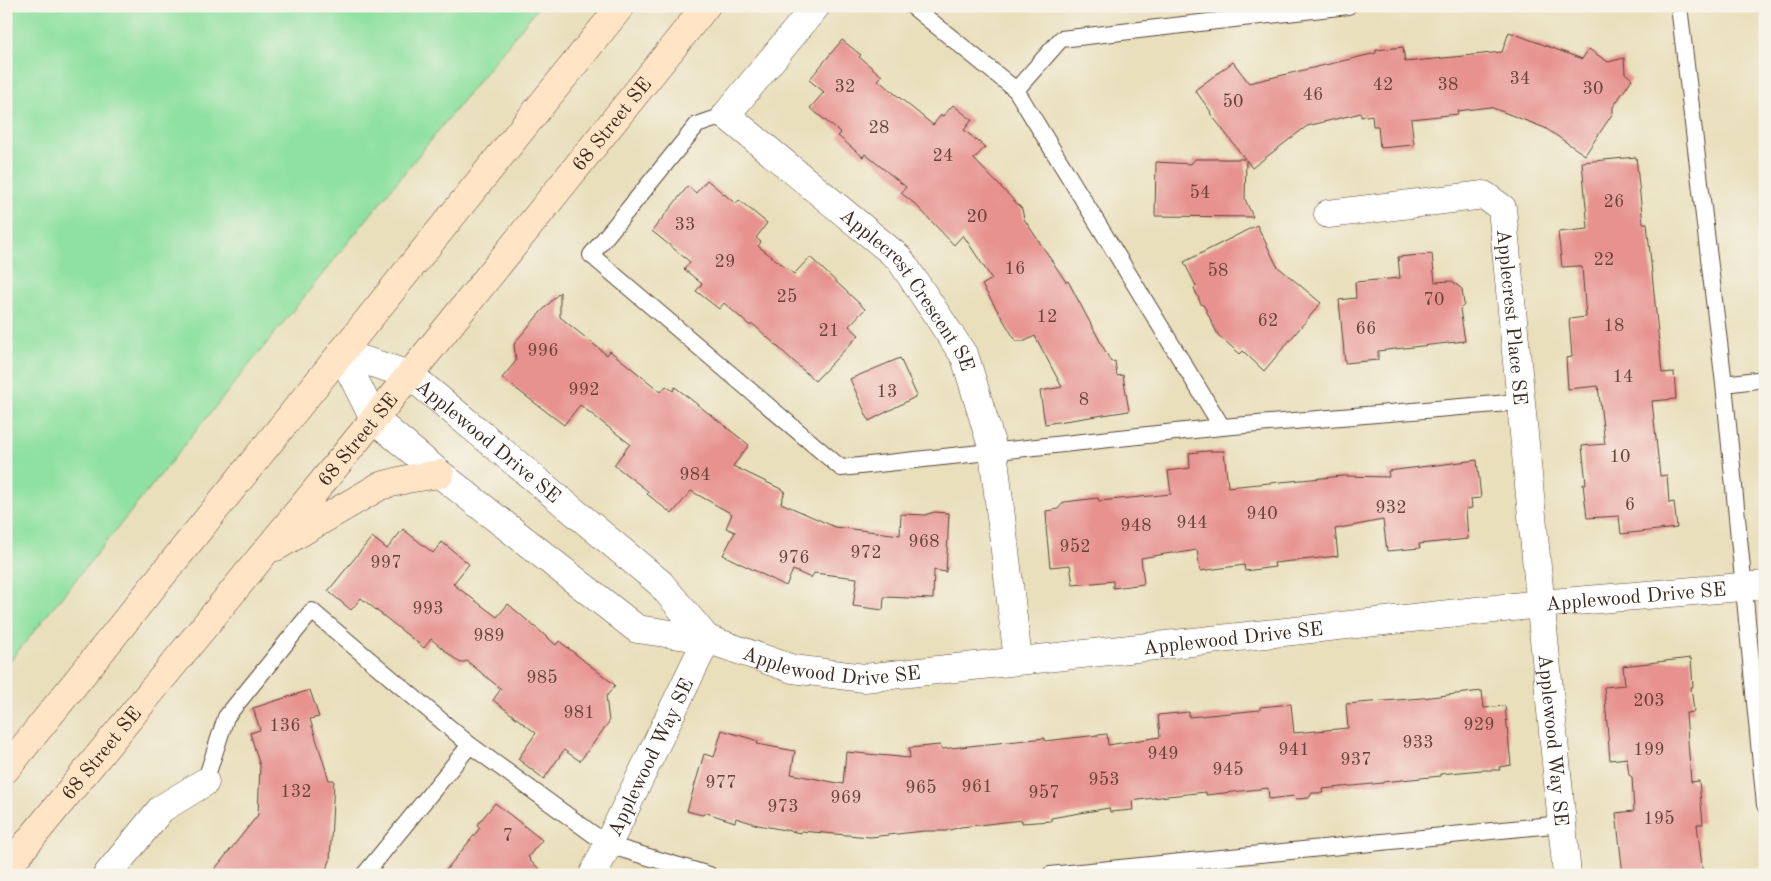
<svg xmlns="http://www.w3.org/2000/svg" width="1771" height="881" font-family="'Old Standard TT',serif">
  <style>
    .green { fill: #8fe1a1; stroke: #658660 }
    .building { fill: #e7928f }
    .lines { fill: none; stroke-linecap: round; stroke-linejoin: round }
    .service-casing { stroke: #554536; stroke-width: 18 }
    .minor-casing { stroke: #554536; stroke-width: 29 }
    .tertiary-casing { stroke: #554536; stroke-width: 29 }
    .secondary-casing { stroke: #554536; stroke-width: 29 }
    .service { stroke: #fff; stroke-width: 16 }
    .minor { stroke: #fff; stroke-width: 28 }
    .tertiary { stroke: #fff; stroke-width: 28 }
    .secondary { stroke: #ffe4c6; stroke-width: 28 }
    .labels { text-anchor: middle; stroke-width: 4; stroke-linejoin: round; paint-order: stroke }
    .number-label { font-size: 18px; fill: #66443a }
    .street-label { font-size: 20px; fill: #3b2a1e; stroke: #f7f3e8 }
  </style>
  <rect width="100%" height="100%" fill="#f7f3e8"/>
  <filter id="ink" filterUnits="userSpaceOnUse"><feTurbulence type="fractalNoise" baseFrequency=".02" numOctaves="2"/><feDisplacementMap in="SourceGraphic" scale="10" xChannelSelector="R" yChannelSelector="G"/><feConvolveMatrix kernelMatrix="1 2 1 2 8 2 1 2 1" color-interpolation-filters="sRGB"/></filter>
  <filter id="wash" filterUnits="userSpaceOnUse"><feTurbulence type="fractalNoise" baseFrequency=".0096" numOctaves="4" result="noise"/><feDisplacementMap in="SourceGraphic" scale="20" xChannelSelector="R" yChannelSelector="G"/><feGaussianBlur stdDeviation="1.12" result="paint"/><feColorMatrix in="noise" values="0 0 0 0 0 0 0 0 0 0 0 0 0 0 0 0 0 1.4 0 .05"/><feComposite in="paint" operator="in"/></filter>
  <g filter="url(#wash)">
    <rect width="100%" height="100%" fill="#e9dfbb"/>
    <path class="green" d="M6 6H539L6 666Z"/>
    <g id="blocks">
      <path class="building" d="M1509 32 1582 59 1589 49 1608 62 1624 58 1625 73 1632 79 1613 107V113L1585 155 1545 128 1490 107 1457 111 1458 114 1411 119 1414 145 1380 148 1378 126H1373L1372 115 1361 117V113L1307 126 1252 168 1246 160 1245 199 1253 217 1155 216 1156 162 1191 164 1195 159H1245L1210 113 1211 112 1195 90 1233 62 1249 83 1376 53V50L1403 47 1405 62 1502 52Z
        M842 40 861 55 859 57 882 76 878 80 933 125 941 115 943 116 953 105 972 120 964 130 985 147 974 159 1022 209 1024 219 1066 282 1068 281 1111 362 1115 361 1117 376 1123 375 1129 411 1045 424 1040 391 1062 387 1035 336 1025 341H1016L982 285 992 279 963 235 954 245 915 204 901 193 906 187 865 154 863 157 838 136 841 133 810 108 824 92 809 80Z
        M1636 157 1643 223H1647L1662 373 1674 372 1676 399 1652 401 1660 476 1667 475 1669 503 1674 502 1677 528 1621 534 1619 516 1587 518 1583 484H1586L1582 446 1605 444 1598 386 1568 389 1566 358 1572 357 1569 319 1586 317 1582 267H1579V266L1562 267 1558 232 1588 229 1582 162Z
        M707 180 736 204 739 200 767 223 756 238 761 242 758 246 794 274 810 257 865 309 849 326 859 335 815 381 754 325H749L724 303 719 309 696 291 702 284 684 269 690 262 652 231 688 186 696 193Z
        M1257 225 1277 266 1321 303 1264 371 1243 351 1240 354 1218 335 1204 306 1201 304 1194 288 1196 286 1184 262Z
        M1432 254 1435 282 1452 281 1462 289 1464 305 1460 309 1465 341 1378 351V360L1345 363 1339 300 1356 298 1355 282 1400 278 1398 257Z
        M560 292V317L607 355 610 351 661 392 666 386 673 391 675 387 749 445 733 466 785 491 781 503 835 527 900 535 901 514 925 515 934 512 949 513 946 572 934 570 933 599 884 597 883 610 853 606 857 578 814 573 811 578 793 570 786 586 723 555 735 532 726 528 732 514 691 491 672 514 647 494 649 492 614 465 630 444 580 405 564 425 502 378 516 361 514 345 516 341 540 313Z
        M900 358 917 396 869 421 850 379Z
        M1206 451H1224L1228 487 1343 476 1389 477 1388 471 1477 460 1481 498 1471 499 1472 508 1466 509 1468 539 1419 544 1420 548 1387 551 1383 520 1335 529 1338 556 1274 563 1275 567 1245 571 1244 565 1200 571 1197 550 1179 553 1177 552 1141 558 1144 584 1113 588V581L1073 585 1070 565 1050 567 1046 527H1047L1046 511 1058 509 1064 502 1098 498 1099 501 1171 494 1168 471 1190 468 1189 453Z
        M403 529 433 553 442 542 469 564 453 584 497 617 508 604 556 645 559 641 615 685 606 697 609 722 580 761 564 750 544 779 518 759 536 733 493 700 501 689 467 661 460 663 431 639 424 648 361 598 351 610 328 591 372 537 387 549Z
        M1691 658 1693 687H1691L1694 712 1686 713 1691 782 1699 781 1703 824H1697L1703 875H1623L1616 813 1634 811 1632 777 1629 775 1627 758 1610 760 1604 687 1625 685 1623 666Z
        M310 690 319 717 310 719 329 780H334L330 861 323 875H210L258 815 260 766 250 733 260 730 253 708Z
        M1482 691 1484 708 1505 706 1511 765 1499 767 1500 770H1481L1440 774V776L1383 782V783L1322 789 1323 793H1312L1309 798 1297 799 1294 796 1269 799 1268 788 1206 795V792L1168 796 1132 801 1133 810 1110 812 1109 808 1051 818V821L1022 823V820L961 827 946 831H924L870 837 801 831V833L758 825 736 818 735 822 707 813 702 815 687 811 704 754 714 757 722 730 758 741 757 744 795 751 791 774 843 784 846 752 910 758 909 748 940 745 941 749 1045 738V741L1107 734 1108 745 1160 737 1158 715 1189 712V717L1260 710V707L1291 704 1294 733 1348 728 1346 704 1422 698Z
        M495 803 542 840 528 857 530 859 529 860 547 875H442L480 828 477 825Z"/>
    </g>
  </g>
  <g filter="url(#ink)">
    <use href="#blocks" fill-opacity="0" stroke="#554536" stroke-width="1"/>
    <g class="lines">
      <defs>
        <path id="service" d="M912 6 1016 90 1222 427
          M1679 6 1724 384 1765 805
          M1016 90 1061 39 1348 6
          M726 115 697 125 591 255 841 468 1222 427 1520 402
          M1724 384 1765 379
          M205 782 226 717 312 611 470 745 608 845 709 875
          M364 875 470 745
          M1050 875 1562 824"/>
        <g id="minor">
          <path id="s1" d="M816 6 726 115 899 258 965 357 993 450 1018 660"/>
          <path id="s2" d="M1328 214 1484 195 1502 208 1567 875"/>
          <path d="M107 875 161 809 205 782"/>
          <path id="s3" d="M593 875 707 639"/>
        </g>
        <g id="tertiary">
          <path id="s4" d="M341 353 374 419 440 474 637 629 707 639 793 669 864 678 1540 604 1765 585"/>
          <path id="s5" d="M341 353 410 375 660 583 707 639"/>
        </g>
        <g id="secondary">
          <path d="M276 547 380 486 407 479 440 474"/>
          <path d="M6 769 621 6"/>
          <path id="s6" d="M6 869 374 419 706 6"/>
        </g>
      </defs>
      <use href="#service" class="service-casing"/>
      <use href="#minor" class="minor-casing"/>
      <use href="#tertiary" class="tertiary-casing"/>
      <use href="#secondary" class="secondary-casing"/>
      <use href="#service" class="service"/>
      <use href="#minor" class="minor"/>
      <use href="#tertiary" class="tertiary"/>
      <use href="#secondary" class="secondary"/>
    </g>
  </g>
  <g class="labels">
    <g class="number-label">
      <text x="1520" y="84">34</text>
      <text x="1383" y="90">42</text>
      <text x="1448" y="90">38</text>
      <text x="845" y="92">32</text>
      <text x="1593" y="94">30</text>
      <text x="1313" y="100">46</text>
      <text x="1233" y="107">50</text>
      <text x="879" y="133">28</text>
      <text x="943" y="161">24</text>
      <text x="1200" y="198">54</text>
      <text x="1614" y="207">26</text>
      <text x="977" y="222">20</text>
      <text x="685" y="230">33</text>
      <text x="1604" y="265">22</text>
      <text x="725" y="267">29</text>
      <text x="1015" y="274">16</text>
      <text x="1218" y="276">58</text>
      <text x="787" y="302">25</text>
      <text x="1434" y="305">70</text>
      <text x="1047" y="322">12</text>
      <text x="1268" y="326">62</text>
      <text x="1614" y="331">18</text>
      <text x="1366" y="334">66</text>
      <text x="829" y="336">21</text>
      <text x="543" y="356">996</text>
      <text x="1623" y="382">14</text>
      <text x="584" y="395">992</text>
      <text x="887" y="397">13</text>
      <text x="1084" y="405">8</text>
      <text x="1620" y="462">10</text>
      <text x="695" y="480">984</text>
      <text x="1630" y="510">6</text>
      <text x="1391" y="513">932</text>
      <text x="1262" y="519">940</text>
      <text x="1192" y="528">944</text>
      <text x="1136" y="531">948</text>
      <text x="924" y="547">968</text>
      <text x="1075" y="552">952</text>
      <text x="866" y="558">972</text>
      <text x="794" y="563">976</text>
      <text x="386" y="568">997</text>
      <text x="428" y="614">993</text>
      <text x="489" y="641">989</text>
      <text x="542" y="683">985</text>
      <text x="1649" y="706">203</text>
      <text x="579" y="718">981</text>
      <text x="1479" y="730">929</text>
      <text x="285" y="731">136</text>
      <text x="1418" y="748">933</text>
      <text x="1294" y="755">941</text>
      <text x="1649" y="755">199</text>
      <text x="1163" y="759">949</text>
      <text x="1356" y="765">937</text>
      <text x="1228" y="775">945</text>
      <text x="1104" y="785">953</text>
      <text x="721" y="788">977</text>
      <text x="977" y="792">961</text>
      <text x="921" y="793">965</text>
      <text x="296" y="797">132</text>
      <text x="1044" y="798">957</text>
      <text x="846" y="803">969</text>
      <text x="783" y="812">973</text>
      <text x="1659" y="824">195</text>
      <text x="508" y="841">7</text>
    </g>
    <g class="street-label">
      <text dy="7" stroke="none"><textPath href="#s6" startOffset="960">68 Street SE</textPath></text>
      <text dy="7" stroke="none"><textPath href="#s1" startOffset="396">Applecrest Crescent SE</textPath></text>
      <text dy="7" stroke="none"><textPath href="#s2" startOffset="289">Applecrest Place SE</textPath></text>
      <text dy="7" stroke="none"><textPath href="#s6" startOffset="555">68 Street SE</textPath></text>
      <text dy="7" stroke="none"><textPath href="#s5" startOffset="175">Applewood Drive SE</textPath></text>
      <text dy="7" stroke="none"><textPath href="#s4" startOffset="1420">Applewood Drive SE</textPath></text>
      <text dy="7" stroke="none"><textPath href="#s4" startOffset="1015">Applewood Drive SE</textPath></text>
      <text dy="7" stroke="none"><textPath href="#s4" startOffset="610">Applewood Drive SE</textPath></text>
      <text dy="7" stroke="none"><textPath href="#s2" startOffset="714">Applewood Way SE</textPath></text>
      <text dy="7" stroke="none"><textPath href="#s6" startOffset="150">68 Street SE</textPath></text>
      <text dy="7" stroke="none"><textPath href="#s3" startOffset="131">Applewood Way SE</textPath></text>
    </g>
  </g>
  <rect width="1771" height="881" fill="none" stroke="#f7f3e8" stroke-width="25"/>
</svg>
